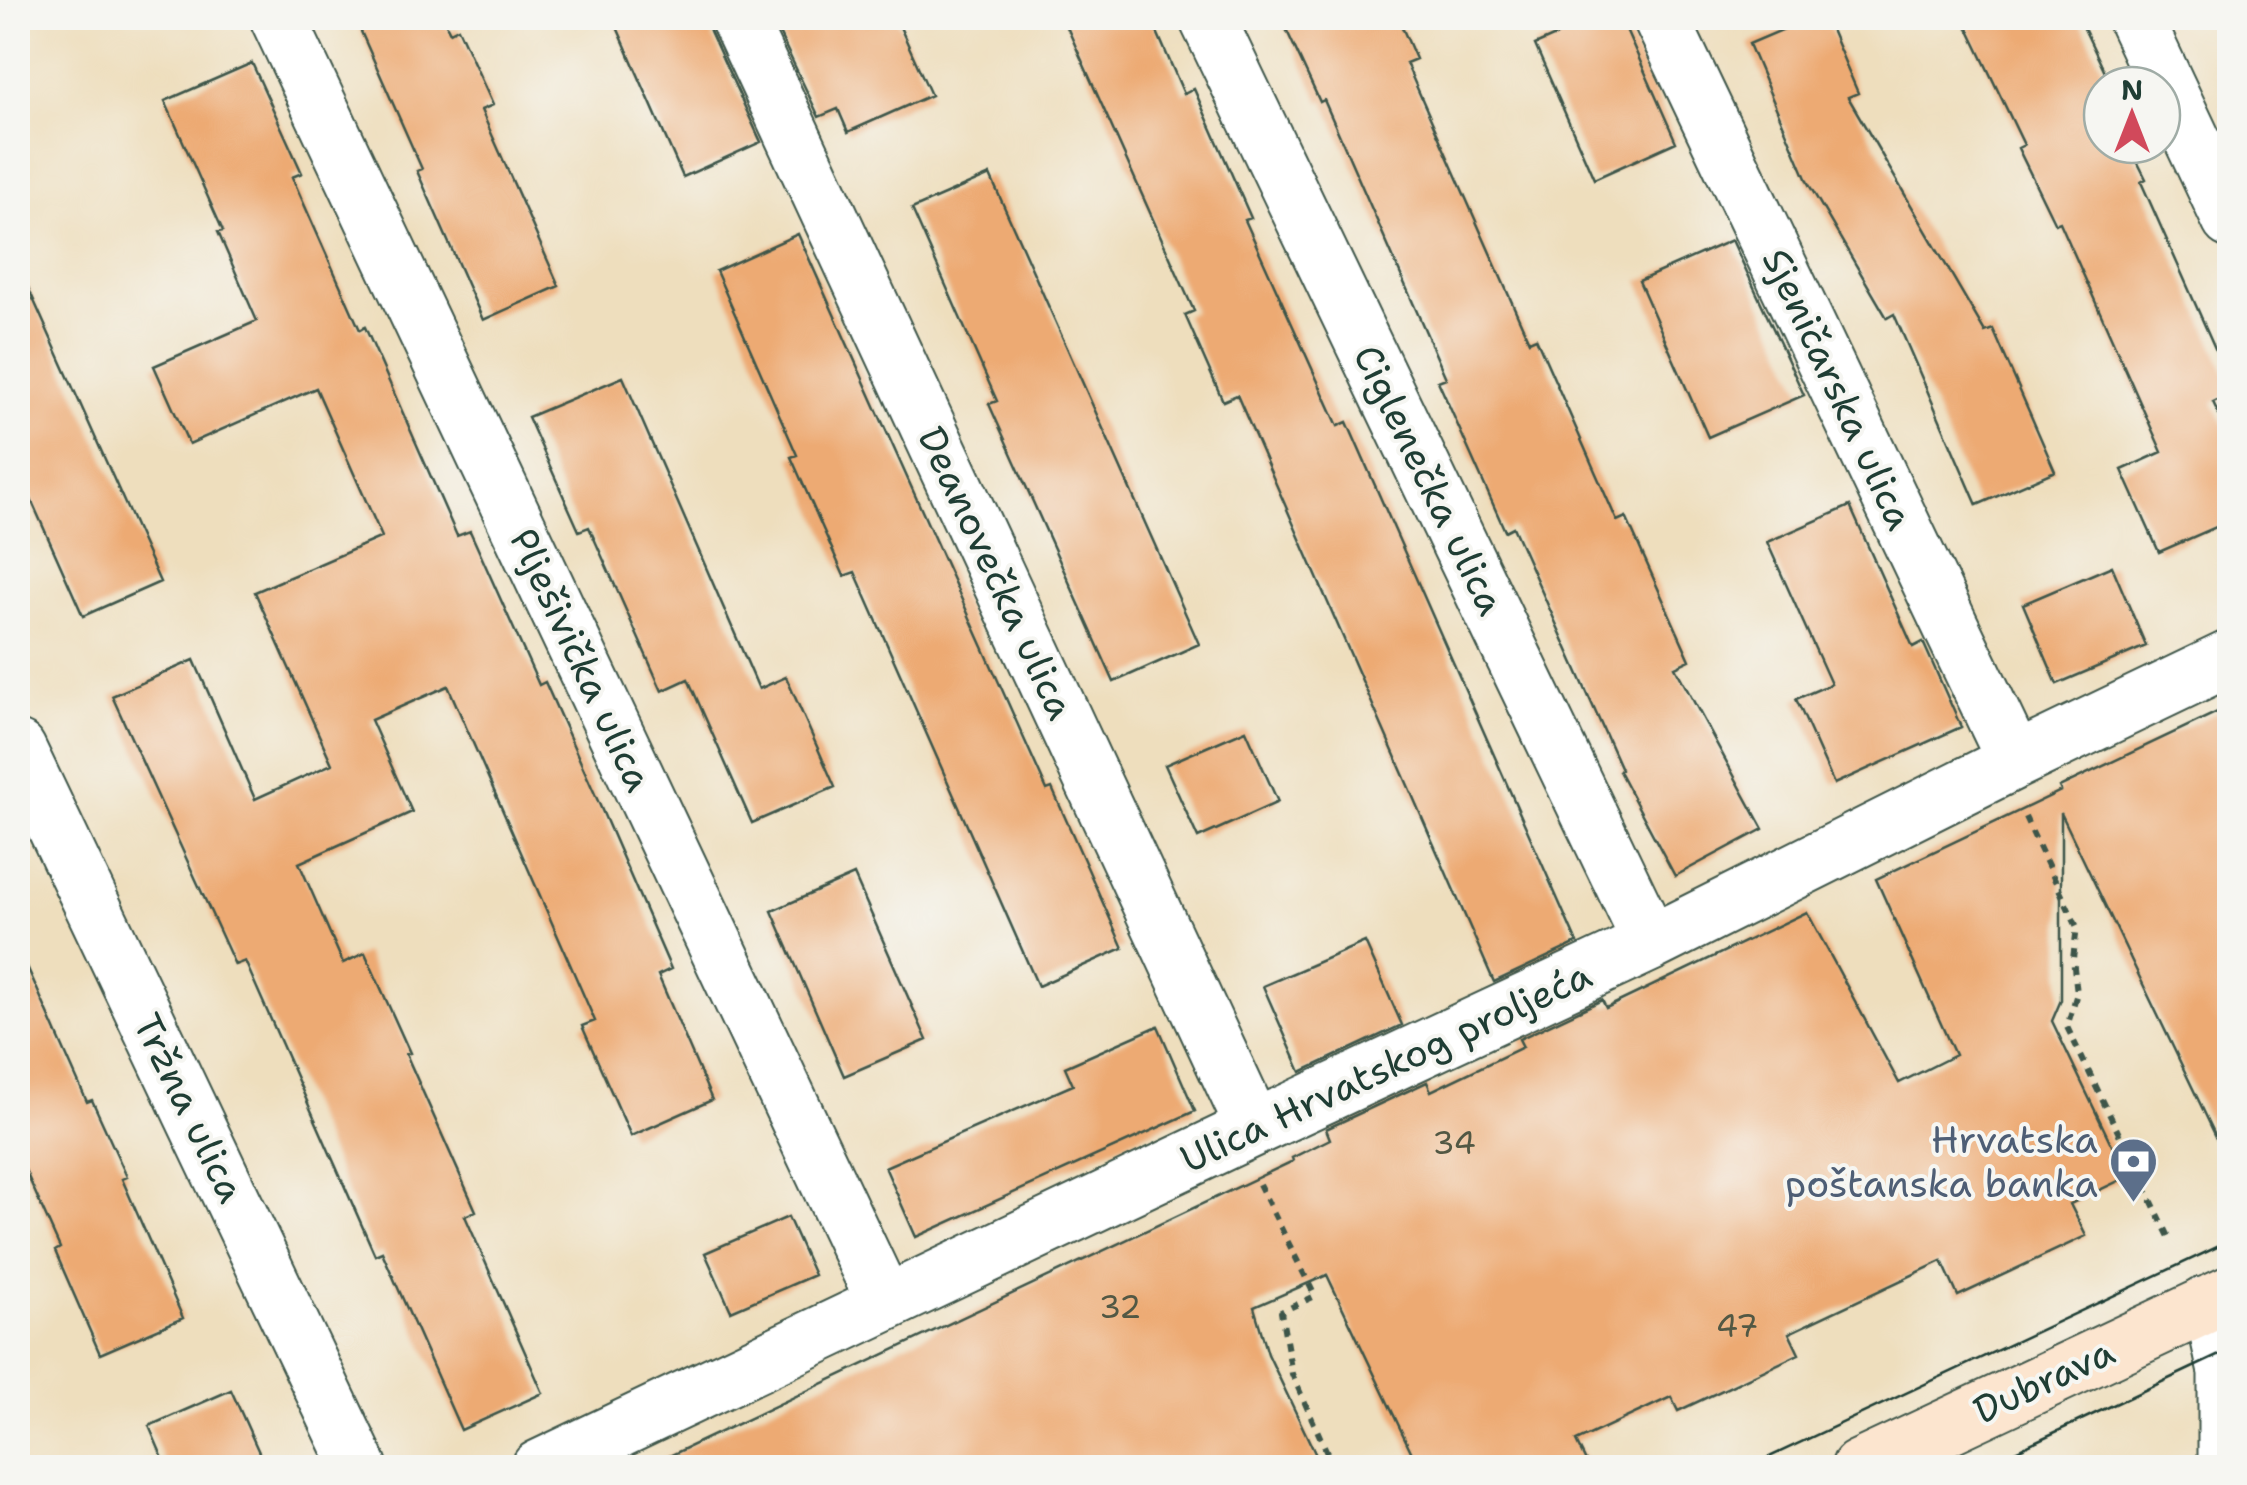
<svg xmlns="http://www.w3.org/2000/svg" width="2247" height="1485" font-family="'Shantell Sans',sans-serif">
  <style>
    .building { fill: #edaa73 }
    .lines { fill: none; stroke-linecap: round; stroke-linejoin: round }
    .minor-casing { stroke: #3e5549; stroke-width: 59 }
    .secondary-casing { stroke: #3e5549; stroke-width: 59 }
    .path { stroke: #3e5549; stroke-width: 6; stroke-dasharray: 8 8; stroke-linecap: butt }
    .minor { stroke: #fff; stroke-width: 55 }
    .secondary { stroke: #fce5cf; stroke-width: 55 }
    .tram { stroke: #1f3d34; stroke-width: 2.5 }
    .labels { text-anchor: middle; stroke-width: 8; stroke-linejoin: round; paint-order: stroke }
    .number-label { font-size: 32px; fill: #525844 }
    .street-label { font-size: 38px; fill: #1f3d34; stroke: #f6f6f2 }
    .service-label { font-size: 38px; fill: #4e5e75; stroke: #f6f6f2; text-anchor: end }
  </style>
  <rect width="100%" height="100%" fill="#f6f6f2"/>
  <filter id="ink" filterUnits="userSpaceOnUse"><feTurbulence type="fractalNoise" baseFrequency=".01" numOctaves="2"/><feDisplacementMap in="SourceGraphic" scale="20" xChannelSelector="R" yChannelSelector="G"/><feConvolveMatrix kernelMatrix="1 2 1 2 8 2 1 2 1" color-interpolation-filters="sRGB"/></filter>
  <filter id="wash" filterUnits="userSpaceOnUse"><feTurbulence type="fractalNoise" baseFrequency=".0048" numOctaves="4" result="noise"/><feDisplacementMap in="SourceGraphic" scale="40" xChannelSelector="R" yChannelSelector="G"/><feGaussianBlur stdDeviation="2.25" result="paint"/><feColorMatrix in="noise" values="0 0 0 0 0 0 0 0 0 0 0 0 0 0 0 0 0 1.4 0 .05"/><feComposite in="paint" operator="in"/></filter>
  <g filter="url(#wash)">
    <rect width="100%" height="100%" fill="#eedebd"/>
    <g id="blocks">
      <path class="building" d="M355 18H443L450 32 458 28 493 105 481 110 559 286 483 320 417 171 422 169Z
        M613 18H707L710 31 761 142 683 177Z
        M772 18H896L931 95 848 132 838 109 819 117Z
        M1063 18H1151L1184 94 1194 89 1251 218 1245 220 1338 426 1347 422 1577 943 1494 982 1237 395 1223 401 1185 315 1194 311Z
        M1281 18H1398L1416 59 1406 63 1529 341 1536 338 1617 521 1626 517 1690 660 1675 667 1763 829 1675 876 1619 771 1621 769 1513 527 1505 531 1438 381 1446 378 1324 100 1320 102Z
        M1596 18H1621L1676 142 1594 179 1535 45Z
        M1810 18H1826L1858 93 1848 97 1985 332 1993 329 2055 471 1977 505 1894 314 1887 318 1808 183 1749 44Z
        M1963 18H2079L2111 85H2099L2102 91V145H2129L2146 179 2141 182 2230 382V394L2213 402 2230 438V521L2159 552 2122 470 2162 452 2060 222 2055 224 2018 148 2024 145Z
        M252 63 302 173 292 177 360 330 365 327 457 536 470 531 539 685 545 682 594 792 671 969 658 975 712 1100 631 1136 582 1026 595 1021 448 686 371 720 412 812 299 863 343 963 365 953 410 1053 406 1054 476 1211 465 1216 543 1393 461 1430 382 1252 375 1255 245 961 235 965 112 696 194 660 255 799 332 764 255 592 382 537 316 388 189 444 154 366 257 321 218 232 223 231 165 101Z
        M990 175 1199 644 1114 682 989 404 997 401 912 209Z
        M798 234 1047 790 1052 788 1123 948 1038 986 855 572 844 576 791 457 797 455 716 271Z
        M1732 240 1804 395 1708 437 1639 281Z
        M18 265 160 582 83 616 29 495 18 500Z
        M623 377 759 689 786 677 835 787 752 823 688 679 662 691 589 527 579 531 528 417Z
        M1850 506 1913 647 1923 642 1961 727 1834 784 1796 699 1831 684 1767 542Z
        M2112 566 2146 646 2057 684 2023 604Z
        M2230 706V1166L2061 813V1000L2052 1021 2127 1177 2070 1204 2086 1236 1958 1296 1942 1261 1789 1333 1799 1354 1678 1411 1671 1397 1576 1441 1589 1468H1419L1327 1275 1254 1307 1268 1354 1322 1468H644L1293 1161 1292 1158 1330 1139 1326 1129 1427 1082 1431 1091 1523 1047 1519 1039 1602 1000 1606 1008 1807 912 1899 1083 1955 1055 1876 879 2061 791 2059 787Z
        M1246 730 1278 802 1198 838 1165 765Z
        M854 875 927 1040 844 1076 772 911Z
        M1365 942 1402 1025 1301 1072 1263 986Z
        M18 946 87 1102 92 1100 127 1177 122 1179 183 1318 100 1354 55 1251 60 1248 18 1154Z
        M1158 1026 1195 1111 916 1237 885 1167 1073 1085 1065 1067Z
        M788 1217 814 1275 731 1311 705 1253Z
        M231 1390 266 1468H167L149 1426Z"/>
    </g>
  </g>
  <g filter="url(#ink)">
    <use href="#blocks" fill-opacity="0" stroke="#3e5549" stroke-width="2.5"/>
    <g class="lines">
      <defs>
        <path id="minor" d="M278 18 885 1303
          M738 18 1254 1128
          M1207 18 1651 943
          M1661 18 2015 761
          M2135 18 2230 220
          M18 749 360 1468
          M2207 1304 2218 1335 2226 1372V1468
          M539 1468 1254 1128 1651 943 2015 761 2230 658"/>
        <path id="secondary" d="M1859 1468 2230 1294"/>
      </defs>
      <use href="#minor" class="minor-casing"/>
      <use href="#secondary" class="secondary-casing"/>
      <path class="path" d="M2025 817 2077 927 2073 959 2077 993 2067 1027 2172 1243
        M1259 1184 1315 1296 1281 1312 1292 1374 1334 1468"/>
      <use href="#minor" class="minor"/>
      <use href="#secondary" class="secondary"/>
      <path class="tram" d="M1746 1468 2230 1241
        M1979 1468 2230 1350"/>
    </g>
  </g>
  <defs>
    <symbol id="bank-pin" viewBox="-11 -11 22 30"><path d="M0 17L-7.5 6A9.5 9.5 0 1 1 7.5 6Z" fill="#5c6f8a" stroke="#f6f6f2"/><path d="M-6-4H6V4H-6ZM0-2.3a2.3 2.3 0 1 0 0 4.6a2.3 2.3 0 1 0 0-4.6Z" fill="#fff"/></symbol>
  </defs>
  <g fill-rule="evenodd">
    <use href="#bank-pin" x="2106" y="1134" width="55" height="75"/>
  </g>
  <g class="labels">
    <g class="number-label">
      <text x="1454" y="1154">34</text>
      <text x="1120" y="1318">32</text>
      <text x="1737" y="1337">47</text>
    </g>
    <g class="street-label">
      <text transform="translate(1838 389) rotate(65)" y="13">Sjeničarska ulica</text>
      <text transform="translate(1429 480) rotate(64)" y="13">Ciglenečka ulica</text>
      <text transform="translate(996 573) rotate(65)" y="13">Deanovečka ulica</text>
      <text transform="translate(581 660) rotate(65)" y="13">Plješivička ulica</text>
      <text transform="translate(1386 1067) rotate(-25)" y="13">Ulica Hrvatskog proljeća</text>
      <text transform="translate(189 1108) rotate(64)" y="13">Tržna ulica</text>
      <text transform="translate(2044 1381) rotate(-25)" y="13">Dubrava</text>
    </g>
    <g class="service-label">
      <text x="2098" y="1153">Hrvatska<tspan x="2098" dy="44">poštanska banka</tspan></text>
    </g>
  </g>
  <rect width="2247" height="1485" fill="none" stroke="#f6f6f2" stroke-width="60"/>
  <g transform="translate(2132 115)"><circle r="48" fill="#f6f6f2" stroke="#a0aca6" stroke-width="2.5"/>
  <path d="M0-8L18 38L0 25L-18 38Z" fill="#d1495b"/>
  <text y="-15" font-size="28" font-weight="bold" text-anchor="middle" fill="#1f3d34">N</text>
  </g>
</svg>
